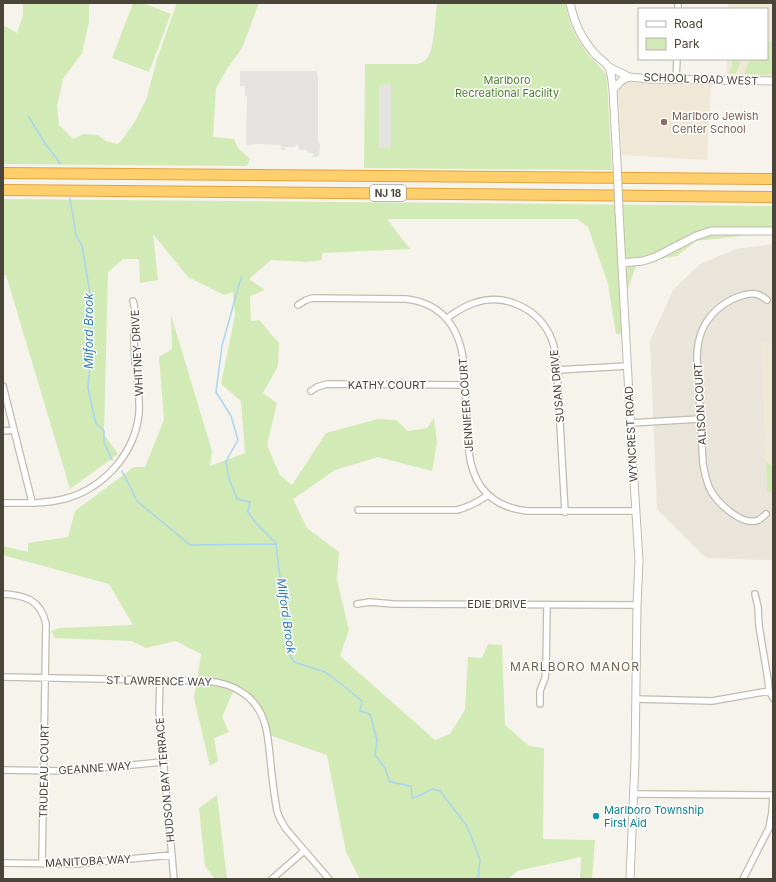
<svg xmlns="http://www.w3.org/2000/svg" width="776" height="882" font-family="Inter,sans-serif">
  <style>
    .residential { fill: #eae5da }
    .education { fill: #efe8d6 }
    .green { fill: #d2eab5 }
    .parking { fill: #e5e3e0 }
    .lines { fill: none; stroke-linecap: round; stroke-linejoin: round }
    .stream { stroke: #a9d4f2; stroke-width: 1.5 }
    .minor-casing { stroke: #c2bbae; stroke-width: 8 }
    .tertiary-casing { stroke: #c2bbae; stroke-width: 9 }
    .motorway-casing { stroke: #e0a43c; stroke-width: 12 }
    .minor { stroke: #fff; stroke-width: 5.5 }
    .tertiary { stroke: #fff; stroke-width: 7 }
    .motorway { stroke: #ffcf6e; stroke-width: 10 }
    .tertiary-bridge-casing { stroke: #c2bbae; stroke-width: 9; stroke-linecap: butt }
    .tertiary-bridge { stroke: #fff; stroke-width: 7 }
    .education-dot { fill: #8d6e63; stroke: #fff; stroke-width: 1.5 }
    .culture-dot { fill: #0f9aa8; stroke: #fff; stroke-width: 1.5 }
    .labels { text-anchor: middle; stroke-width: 3; stroke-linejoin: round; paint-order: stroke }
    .shield { fill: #fff; stroke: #817c74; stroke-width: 1 }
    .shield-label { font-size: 10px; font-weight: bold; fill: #4b4439 }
    .street-label { font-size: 11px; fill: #4b4439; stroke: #fff }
    .park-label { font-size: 11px; fill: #4a7f2a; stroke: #fff }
    .education-label { font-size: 11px; fill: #785e54; stroke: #fff; text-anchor: start }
    .culture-label { font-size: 11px; fill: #0d838f; stroke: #fff; text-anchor: start }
    .water-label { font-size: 12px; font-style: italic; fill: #2e7ab2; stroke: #fff }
    .neighbourhood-label { font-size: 12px; letter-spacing: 1px; fill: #6e6250; stroke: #fff }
  </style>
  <rect width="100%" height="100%" fill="#f6f3ec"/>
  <path class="residential" d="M773 244V343L762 344 767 492H773V560L706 558 657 509 650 341 673 290 700 264 736 249Z"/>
  <path class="education" d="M728 3H773V77L726 76 727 59H767V9H728Z
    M625 82 711 84 707 160 622 155 618 89 621 83Z
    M762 343H773V466L766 462Z"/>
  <path class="green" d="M23 3H89V22L82 53 63 79 57 106 59 125 73 139 83 134 98 135 106 141 117 144 121 141 134 123 146 100 158 56 177 3H259L242 48 227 69 216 88 213 137 234 139 238 148 250 159 247 166 3 164V25L17 33 23 15Z
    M133 3H143L171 14 149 72 112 58Z
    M437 3H565C569 23 575 38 588 54 595 62 603 69 608 78H606L607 81 612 170 364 168 365 64H417C421 63 424 62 427 58 435 49 435 16 437 3Z
    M767 41 773 42V75L744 74 750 59H767Z
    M732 59H742L736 73H728C732 70 732 64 732 59Z
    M3 199 773 206V229H762L741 236 696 241 677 256 637 263 624 300 626 334H616L608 284 588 227 577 219H387L410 249 322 253V260L307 262 271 260 249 279 265 290 250 296 251 321 259 320 279 343 278 366 263 393 277 403 267 445 280 475 292 485 326 433 378 419 396 420 408 431 427 428 434 418 437 443 432 471 378 457 335 470 293 499 307 528 339 552 337 580 349 630 340 656 435 740 450 734 465 710 468 657 482 658 488 644 502 645 505 725 529 746 544 748 543 839 595 840 592 879H580L581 857 517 871 509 879H360L346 852 327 755 272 736 253 700 235 687 222 717 229 732 214 738 218 761 210 766 194 698 201 654 176 641 146 648 131 641 55 638 51 631 59 628 133 625 109 584 3 555V546L28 552V543L68 537 75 511 134 467H145L164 420 159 357 172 349 171 315 212 451 210 466 245 453 241 401 221 384 235 315 233 292 224 295 188 277 153 234 158 280 140 283 139 259H123L108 272 104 434 118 454 70 489 6 275H3Z
    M766 462 773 466V492H767Z
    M217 795 227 879H215L205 866 199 808Z"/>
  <path class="parking" d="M240 71H317L318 80V141L320 145 319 156 313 157V153L307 152V150H299L298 144 296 145 295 147H285V150H282V148L280 145 258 144 246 145 247 96H245V86H240Z
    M391 84V148H379V85Z"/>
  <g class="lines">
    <path class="stream" d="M29 117 44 142 57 159 60 164
      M70 198 76 235 82 246 90 293 89 375 88 388 96 424 104 431V442L112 460
      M242 276 238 288 222 346 216 392 231 416 238 440 226 461 229 479 237 499 250 502 248 512 255 522 276 543
      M122 471 137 501 190 545 276 544 289 654 294 662 325 672 345 687 362 701 360 711 370 714 377 740 375 755 385 768 390 782 411 786 412 798 419 796 432 789 440 791 467 826 480 860 478 879"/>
    <defs>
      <path id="minor" d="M678 9V3
        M676 79 677 59
        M298 305 306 300 313 298 406 299C440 303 458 325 463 358L469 452C473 487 492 507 527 511H635
        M447 318C456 312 464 306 474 303 505 292 540 309 552 340 556 350 556 360 557 370L565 512
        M557 370 627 366
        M3 386 32 502
        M311 391 317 387 327 384 464 385
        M630 423 700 419
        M3 431 14 430
        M3 503C23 503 44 504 64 499 103 489 135 454 139 413 140 395 137 377 135 359 134 349 134 340 134 331 134 321 137 312 133 301
        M358 510H457C469 507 478 502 488 495
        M766 514C764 516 761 518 759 520 742 527 718 503 711 491 706 482 705 473 703 464L697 358C697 348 699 337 703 328 712 311 726 300 744 295 748 294 752 293 756 294 761 295 764 298 767 300
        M3 594C25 595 41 600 46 624L42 864
        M755 594 758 607 759 626 768 680 769 691
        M357 604 370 602 393 604 637 605
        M3 677 206 681C236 683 259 698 266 728 268 737 269 747 270 756 271 770 273 784 275 799L277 811 280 819 286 829 329 879
        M160 680 159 712 174 879
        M636 699 712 701 769 691 773 698
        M540 704V691L545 678 546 668 547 605
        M3 770 68 771 163 762
        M634 794 773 795
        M3 863 75 864 172 855
        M272 879 304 851
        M743 879 769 828 772 812 773 795"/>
      <path id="tertiary" d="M570 3C574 23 582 40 596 55 600 59 607 63 609 68 612 75 612 83 613 90L617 163
        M609 67 629 77 650 79 773 81
        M613 90 622 80 629 77
        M619 211 631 433 639 561 637 605 635 761 630 879
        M622 263 643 261 655 257 696 236 711 231H773"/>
      <path id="motorway" d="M3 173 773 179
        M3 190 773 197"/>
    </defs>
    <use href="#minor" class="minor-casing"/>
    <use href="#tertiary" class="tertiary-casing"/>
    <use href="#motorway" class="motorway-casing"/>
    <use href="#minor" class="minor"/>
    <use href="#tertiary" class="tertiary"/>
    <use href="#motorway" class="motorway"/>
    <defs>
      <path id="tertiary-bridge" d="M617 163 619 211"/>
    </defs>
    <use href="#tertiary-bridge" class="tertiary-bridge-casing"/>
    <use href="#tertiary-bridge" class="tertiary-bridge"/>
  </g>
  <circle class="education-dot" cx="664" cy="122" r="4"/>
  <circle class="culture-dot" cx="596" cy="816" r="4"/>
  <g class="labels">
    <rect class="shield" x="370" y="185" width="36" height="16" rx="3"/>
    <g class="shield-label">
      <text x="388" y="197">NJ 18</text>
    </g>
    <g class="street-label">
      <text transform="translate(701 79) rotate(2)" y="4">SCHOOL ROAD WEST</text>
      <text transform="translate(137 353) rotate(-93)" y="4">WHITNEY DRIVE</text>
      <text x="387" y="389">KATHY COURT</text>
      <text transform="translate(557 386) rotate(-95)" y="4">SUSAN DRIVE</text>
      <text transform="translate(700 404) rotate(-93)" y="4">ALISON COURT</text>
      <text transform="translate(466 405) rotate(-94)" y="4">JENNIFER COURT</text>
      <text transform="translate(631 434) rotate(-93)" y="4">WYNCREST ROAD</text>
      <text x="497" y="608">EDIE DRIVE</text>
      <text transform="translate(159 681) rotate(1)" y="4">ST LAWRENCE WAY</text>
      <text transform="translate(95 768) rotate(-4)" y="4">GEANNE WAY</text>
      <text transform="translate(44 771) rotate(-89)" y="4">TRUDEAU COURT</text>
      <text transform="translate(165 780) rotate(-95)" y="4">HUDSON BAY TERRACE</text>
      <text transform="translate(88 861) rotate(-3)" y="4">MANITOBA WAY</text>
    </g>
    <g class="park-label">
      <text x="507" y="84">Marlboro<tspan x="507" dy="13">Recreational Facility</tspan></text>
    </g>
    <g class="education-label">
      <text x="672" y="120">Marlboro Jewish<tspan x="672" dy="13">Center School</tspan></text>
    </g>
    <g class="culture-label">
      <text x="604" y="814">Marlboro Township<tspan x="604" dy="13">First Aid</tspan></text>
    </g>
    <g class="water-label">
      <text transform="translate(89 331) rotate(-90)" y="4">Milford Brook</text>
      <text transform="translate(286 616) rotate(82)" y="4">Milford Brook</text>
    </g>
    <g class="neighbourhood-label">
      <text x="575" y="671">MARLBORO MANOR</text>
    </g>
  </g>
  <rect width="776" height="882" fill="none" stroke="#4b4439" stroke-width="8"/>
  <rect x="638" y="8" width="130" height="52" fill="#ffffff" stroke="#b7b4b0"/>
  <rect x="646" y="21" width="20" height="6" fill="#ffffff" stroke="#b7b4b0"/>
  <text x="674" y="28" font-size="12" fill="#4b4439">Road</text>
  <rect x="646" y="38" width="20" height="12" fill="#d2eab5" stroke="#b7b4b0"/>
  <text x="674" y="48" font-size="12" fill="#4b4439">Park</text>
</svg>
